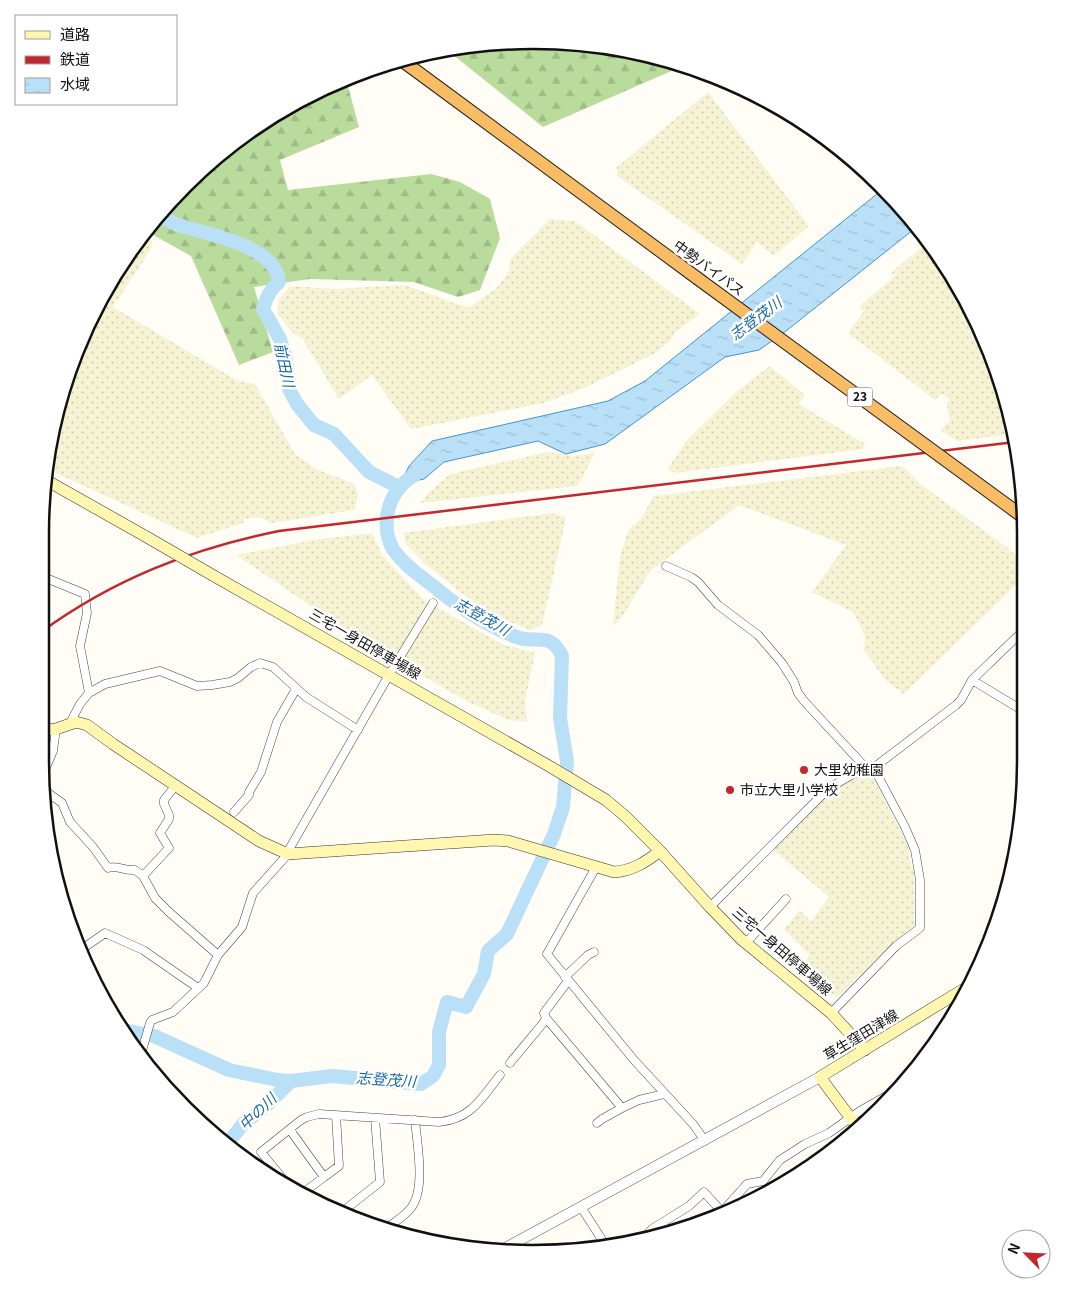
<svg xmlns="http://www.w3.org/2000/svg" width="1066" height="1294" font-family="Georgia,'Noto Sans JP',serif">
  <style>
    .farmland { fill: url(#farmland-dots) }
    .forest { fill: url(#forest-firs) }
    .water { fill: url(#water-ripples); stroke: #3f96cf }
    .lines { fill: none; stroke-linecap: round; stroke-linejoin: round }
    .river { stroke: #b9e0f7; stroke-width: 14 }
    .minor-casing { stroke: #444; stroke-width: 9 }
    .tertiary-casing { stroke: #444; stroke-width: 11 }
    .secondary-casing { stroke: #333; stroke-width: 12 }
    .trunk-casing { stroke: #222; stroke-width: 14 }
    .minor { stroke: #fff; stroke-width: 8 }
    .tertiary { stroke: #fff; stroke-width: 10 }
    .secondary { stroke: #fff6b0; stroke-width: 11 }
    .trunk { stroke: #f7bc64; stroke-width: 12 }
    .rail { stroke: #c4262e; stroke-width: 2.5 }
    .secondary-bridge-casing { stroke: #333; stroke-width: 12; stroke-linecap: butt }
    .trunk-bridge-casing { stroke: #222; stroke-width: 14; stroke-linecap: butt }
    .secondary-bridge { stroke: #fff6b0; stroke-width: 11 }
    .trunk-bridge { stroke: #f7bc64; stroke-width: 12 }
    .poi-dot { fill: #c4262e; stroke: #fff; stroke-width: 2 }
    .labels { text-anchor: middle; stroke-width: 5; stroke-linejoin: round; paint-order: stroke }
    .shield { fill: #fff; stroke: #585858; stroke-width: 1 }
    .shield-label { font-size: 12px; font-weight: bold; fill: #111 }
    .street-label { font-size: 14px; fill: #111; stroke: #fff }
    .poi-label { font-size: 14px; fill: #111; stroke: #fff; text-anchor: start }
    .water-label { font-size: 15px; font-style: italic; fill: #1768a6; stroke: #fff }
    .rim { fill: none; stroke: #111; stroke-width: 2.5 }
  </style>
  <defs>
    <pattern id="farmland-dots" width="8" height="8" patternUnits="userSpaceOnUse" patternTransform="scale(1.25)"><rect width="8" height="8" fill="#f6f3d4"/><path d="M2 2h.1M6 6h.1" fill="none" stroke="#d2cfb5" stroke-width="1.8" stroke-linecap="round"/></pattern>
    <pattern id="forest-firs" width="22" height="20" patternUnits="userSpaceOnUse" patternTransform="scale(1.25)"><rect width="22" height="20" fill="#b9dc9c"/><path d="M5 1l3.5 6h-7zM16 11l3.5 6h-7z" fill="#9ebc85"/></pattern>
    <pattern id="water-ripples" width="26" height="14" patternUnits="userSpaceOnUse" patternTransform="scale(1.25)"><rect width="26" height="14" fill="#b9e0f7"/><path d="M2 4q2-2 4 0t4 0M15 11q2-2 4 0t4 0" fill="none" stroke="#9ebfd3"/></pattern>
  </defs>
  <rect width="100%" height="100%" fill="#fffdf5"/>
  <path class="farmland" d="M708 92 809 226 774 256 757 242 742 264 617 176V167Z
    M550 219 575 221 700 314 675 332 671 340 656 353 582 389 544 403 411 429 372 375 339 399 302 338 294 334 277 314 279 300 290 286 335 289 405 285 468 308 496 289 509 271 511 258Z
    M140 238 151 240 153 246 113 307 238 381 255 384 295 454 316 469 354 484 358 493 355 510 272 523 258 517 244 519 243 523 197 538 45 468 50 437 77 345 123 259Z
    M929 241 975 315 1009 406 1014 434 957 441 940 430 950 420 947 405 949 398 941 394 935 400 848 333 864 311 860 308 862 304 896 275 891 273Z
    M770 366 805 395 799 404 865 444 863 449 676 473 667 470 687 440 736 392Z
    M548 452 573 456 595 453 578 486 420 503 428 493 450 474Z
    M902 466 922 485 1009 549 1025 565V576L904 694 886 681 864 650 865 636 853 612 812 592 846 545 739 505 650 571 622 617 613 626 620 556 629 529 640 520 654 496Z
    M554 513 566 518 542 625 530 630 500 618 476 604 424 563 406 544 403 533Z
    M372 533 382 555 424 600 502 644 535 653 525 701 527 722 509 720 468 702 352 634 236 555 314 540Z
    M860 773 871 775 908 845 910 863 914 873V927L888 947 837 997 823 989 824 981 803 965 810 955 784 930 800 910 811 921 829 897 771 848 831 789Z"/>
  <path class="forest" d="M501 41 598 44 685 65 543 127 447 50Z
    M346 79 359 127 280 160 288 190 431 174 460 182 490 199 500 238 480 290 458 297 414 282 310 279 254 287 273 352 239 365 191 256 146 231 184 185 259 123 315 91Z"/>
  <path class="water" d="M883 189 918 226 786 331 759 350 725 357 605 444 566 454 538 441 444 462 424 479 400 484 409 466 432 441 608 401 645 381Z"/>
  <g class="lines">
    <path class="river" d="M159 215C165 218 170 222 176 224 205 235 276 244 279 282 270 289 266 298 263 309L280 339 285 355 289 381V389L297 404 314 425 334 434 369 472 399 487
      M123 1030 154 1036 229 1070 278 1080 291 1081 332 1076 421 1084 433 1076 439 1065V1032L447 1002 466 1007 484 974 488 951 507 934 554 834 563 807 567 761 560 718 562 656C552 635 543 641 524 639 513 637 502 631 492 626 470 615 451 601 432 585 419 575 402 563 393 549 382 530 386 504 399 488 404 481 413 476 420 471
      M227 1144 243 1124 266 1106 291 1081"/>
    <defs>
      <path id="minor" d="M666 566 691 577 698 582 718 605 758 635 782 663 794 682 798 693 804 701 865 767 872 769 878 776 905 827 915 850 920 880V928L896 946 831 1013
        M41 576 85 594 87 613 80 646 89 693
        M972 680 1025 712
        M69 725 80 704 89 693 105 684 160 671 197 686 212 685 230 682 238 678 251 667 260 663 273 667 306 697 358 730
        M872 769 956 705 961 700 972 680 1025 629
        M42 777 53 751 56 729
        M44 790 62 803 70 822 93 847 108 868C118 865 124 871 135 870L143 876 155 898 169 912 218 955
        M234 812 249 795V792L261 772 277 722 296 689
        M287 853 389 675 433 603
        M596 867 547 954 634 1060 693 1124 705 1141
        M143 876 169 848 160 833 169 819V815L164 804V800L176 785
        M710 907 829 788 865 767
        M746 943 786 899
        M80 945 85 947 105 933 143 950 198 988
        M565 977 588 955 594 952
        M546 1018 622 1108 639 1100 664 1094
        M141 1054 150 1023 152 1020 173 1012 204 983 218 955 242 927 253 893 288 854
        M510 1063 544 1022 546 1018 544 1013 568 981
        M597 1123 602 1119 622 1108
        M290 1130 324 1177 339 1166 336 1115
        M288 1185 261 1152 301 1120 307 1117 319 1114 439 1122C471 1119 481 1099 500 1075
        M303 1193 324 1177
        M581 1207 606 1246
        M342 1212 380 1182 375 1118
        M384 1230C393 1223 404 1217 411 1208 426 1189 417 1144 415 1120
        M641 1241 652 1229 689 1206 704 1192 722 1212 747 1184 763 1181 780 1160 805 1144 829 1133 860 1111 904 1086"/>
      <path id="tertiary" d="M498 1252 820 1077"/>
      <path id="secondary" d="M44 479 145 536
        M214 576 549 766 606 800 625 816 660 851 710 907 741 939 831 1013 865 1050
        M40 731 56 729 76 722 87 725 113 744 259 841 288 854 494 840 508 841 614 872C632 871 646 862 660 851
        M858 1128 820 1077 972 984"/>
      <path id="trunk" d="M400 59 697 278"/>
    </defs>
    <use href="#minor" class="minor-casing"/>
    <use href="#tertiary" class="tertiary-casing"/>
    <use href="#secondary" class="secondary-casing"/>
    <use href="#trunk" class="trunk-casing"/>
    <use href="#minor" class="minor"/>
    <use href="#tertiary" class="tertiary"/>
    <use href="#secondary" class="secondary"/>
    <use href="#trunk" class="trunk"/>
    <path class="rail" d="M41 632C114 579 191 549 279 531L1015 442"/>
    <defs>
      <path id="secondary-bridge" d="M145 536 214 576"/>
      <path id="trunk-bridge" d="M697 278 1022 516"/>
    </defs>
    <use href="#secondary-bridge" class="secondary-bridge-casing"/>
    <use href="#trunk-bridge" class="trunk-bridge-casing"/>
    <use href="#secondary-bridge" class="secondary-bridge"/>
    <use href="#trunk-bridge" class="trunk-bridge"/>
  </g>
  <g class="poi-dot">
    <circle cx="804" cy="770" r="5"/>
    <circle cx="730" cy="790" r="5"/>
  </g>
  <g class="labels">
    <rect class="shield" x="847.5" y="387.5" width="25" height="19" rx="4"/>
    <g class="shield-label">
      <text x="860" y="401">23</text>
    </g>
    <g class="street-label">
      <text transform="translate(709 268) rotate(36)" y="5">中勢バイパス</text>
      <text transform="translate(365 644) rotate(30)" y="5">三宅一身田停車場線</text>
      <text transform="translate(782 951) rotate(41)" y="5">三宅一身田停車場線</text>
      <text transform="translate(861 1035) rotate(-31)" y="5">草生窪田津線</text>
    </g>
    <g class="poi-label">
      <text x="814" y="775">大里幼稚園</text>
      <text x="740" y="795">市立大里小学校</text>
    </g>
    <g class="water-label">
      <text transform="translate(756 319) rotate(-37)" y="5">志登茂川</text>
      <text transform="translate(284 365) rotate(78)" y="5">前田川</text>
      <text transform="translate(482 617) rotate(29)" y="5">志登茂川</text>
      <text transform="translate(386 1080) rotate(4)" y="5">志登茂川</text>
      <text transform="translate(258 1112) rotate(-44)" y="5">中の川</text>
    </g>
  </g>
  <path d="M0 0H1066V1294H0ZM533 49H533A484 484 0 0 1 1017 533V761A484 484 0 0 1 533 1245H533A484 484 0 0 1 49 761V533A484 484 0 0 1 533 49Z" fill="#fff" fill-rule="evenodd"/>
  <path class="rim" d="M533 49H533A484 484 0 0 1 1017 533V761A484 484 0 0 1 533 1245H533A484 484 0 0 1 49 761V533A484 484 0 0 1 533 49Z"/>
  <rect x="15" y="15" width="162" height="90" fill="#ffffff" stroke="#a0a0a0"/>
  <rect x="25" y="31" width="25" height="8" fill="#fff6b0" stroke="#a0a0a0"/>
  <text x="60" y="40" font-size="15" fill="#111111">道路</text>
  <rect x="25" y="56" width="25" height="8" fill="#c4262e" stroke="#a0a0a0"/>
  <text x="60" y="65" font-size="15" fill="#111111">鉄道</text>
  <rect x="25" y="78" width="25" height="15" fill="url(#water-ripples)" stroke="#a0a0a0"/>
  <text x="60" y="90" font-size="15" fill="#111111">水域</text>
  <g transform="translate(1026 1254) rotate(294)"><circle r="24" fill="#ffffff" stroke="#a0a0a0"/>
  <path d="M0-4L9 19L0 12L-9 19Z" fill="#c4262e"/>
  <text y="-8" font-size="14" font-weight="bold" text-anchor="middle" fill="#111111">N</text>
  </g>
</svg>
